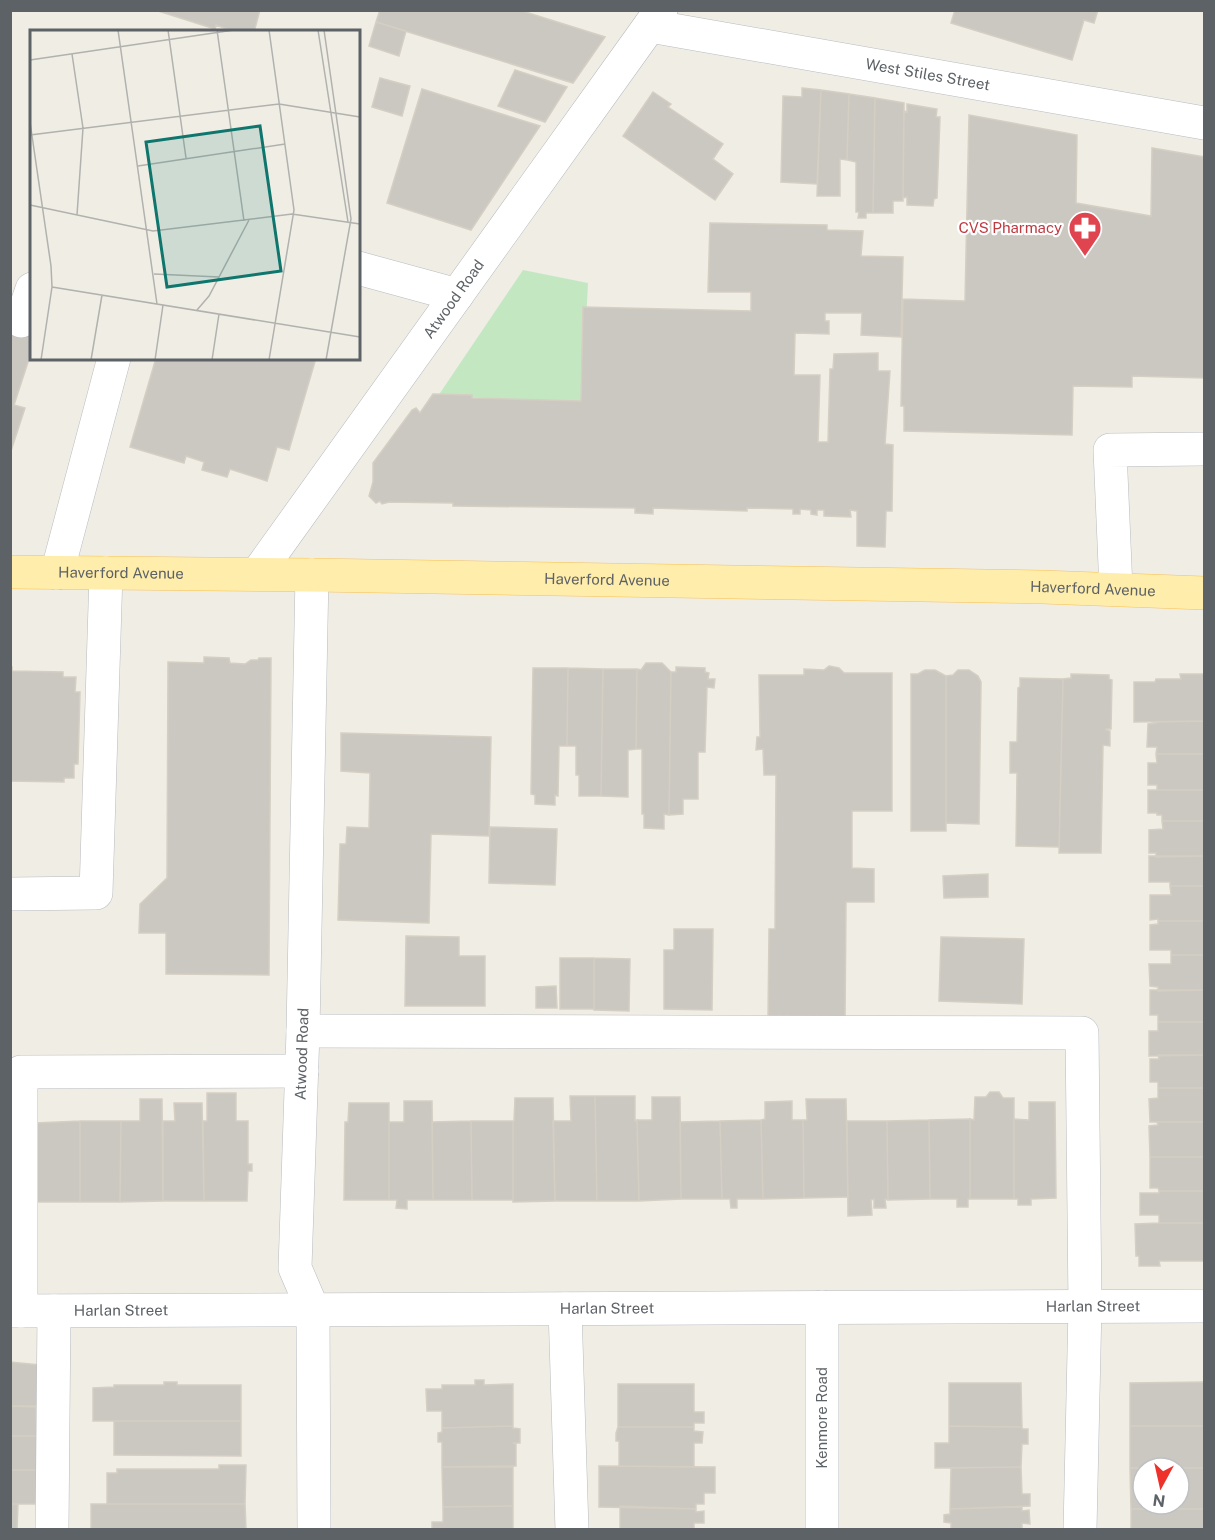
<svg xmlns="http://www.w3.org/2000/svg" width="1215" height="1540" font-family="'Public Sans',sans-serif">
  <style>
    .green { fill: #c3e8c1 }
    .building { fill: #cbc8c2; stroke: #d5cec3; stroke-width: 1.5 }
    .lines { fill: none; stroke-linecap: round; stroke-linejoin: round }
    .minor-casing { stroke: #b8bbbf; stroke-width: 34 }
    .major-casing { stroke: #f6c158; stroke-width: 34 }
    .minor { stroke: #fff; stroke-width: 33 }
    .major { stroke: #ffedab; stroke-width: 33 }
    .labels { text-anchor: middle; stroke-width: 4.5; stroke-linejoin: round; paint-order: stroke }
    .street-label { font-size: 15px; fill: #5d6266; stroke: #fff }
    .health-label { font-size: 15px; fill: #be3a42; stroke: #fff; text-anchor: end }
    .inset-road { fill: none; stroke: #b1b1ae; stroke-width: 1.5 }
    .view { fill: #0f766e; fill-opacity: 0.15; stroke: #0f766e; stroke-width: 3 }
    .inset-edge { fill: none; stroke: #5d6266; stroke-width: 3 }
  </style>
  <rect width="100%" height="100%" fill="#f0ede5"/>
  <path class="green" d="M523 270 588 283 582 402 438 396Z"/>
  <path class="building" d="M155 10H260L254 32H235L216 25 215 29Z
    M380 10H519L605 37 573 83 376 22Z
    M955 10H1098L1094 23 1084 20 1072 60 951 23Z
    M376 22 406 31 399 56 369 46Z
    M515 70 567 87 545 122 498 106Z
    M380 78 410 86 402 116 372 107Z
    M802 88 821 90 817 184 781 182 783 96 802 97Z
    M422 89 540 126 471 230 387 203Z
    M821 90 849 94 847 160 840 159V196H817Z
    M653 92 671 104 668 107 723 144 713 159 733 174 715 200 623 136Z
    M849 94 875 98 873 213H866V218H858L859 212H856V162L847 160Z
    M875 98 904 103 903 198V201H893V213H873Z
    M907 104 937 109 936 117H940L937 198 934 199 933 206 907 205V197L903 198 904 111 907 112Z
    M969 115 1077 135 1076 203 1151 216 1152 148 1204 157V378L1132 376V387L1073 386 1072 435 904 431V406H901L903 299 965 301Z
    M710 223 827 225V230L863 231 861 256 903 257 901 337 861 335 862 313H825V321H829V334L795 333 794 375H820L818 442H828L830 369H833L834 354 878 353V371H890L885 444 893 445 892 511H886L885 547 857 546V511L850 510 851 517 824 516V510H817V515L811 514V510L800 509V514H793V509L747 508V511L653 508V514L635 513V508L453 506V503L389 502 382 504 380 501 376 503 369 496 373 482V463L412 410 416 408 420 413 433 394 472 395V398L581 401 583 307 751 311V292H708Z
    M10 323 32 330V350L14 405 25 408 10 454Z
    M156 358H316L289 450 277 447 267 481 230 469 227 477 202 470 204 462 186 456 184 463 130 447Z
    M204 657 229 658 230 663 245 664 251 660H258L259 658H271L269 975 166 974V933H139L140 904 167 878 168 662 204 663Z
    M646 663H662L671 672 669 815 664 814V829L644 828V814H642V749H636L637 669 641 670Z
    M829 666 839 668 844 673H892V811H852V868L874 869V902H846L845 1022 768 1021 769 929H775L776 775H764L763 749 756 750 757 737H760L759 675H804V669L824 670Z
    M10 667H12V671L63 672V677H76L75 692H80L78 764H74V778H64V782L10 781Z
    M676 667 705 668V672L709 673 708 679H715L714 688 707 687 705 752H698V799H683V814L669 815 671 672H676Z
    M533 668H568L567 746H559L558 796 555 795V805L535 804V795L531 794Z
    M568 668 603 669 601 796H579V775H576V746H567Z
    M603 669H637L636 749 628 750V797L601 796Z
    M925 670H935L946 676V831H911V674H918Z
    M958 670H969L978 676 981 682 979 824 946 823V676L953 675Z
    M1071 674 1109 675V679L1112 680 1111 729H1106V730L1110 731V746L1103 745 1101 853H1059L1063 679 1071 678Z
    M1180 674H1204V721L1134 722V682H1155L1156 679H1181Z
    M1020 678 1063 679 1059 847 1016 846 1017 773H1010V742H1017L1018 688 1020 687Z
    M1204 721V754H1156L1157 747H1147L1148 724 1156 723V722Z
    M341 733 491 737 489 836 431 834 429 923 338 920 340 844H346L347 827 369 828 370 773 341 771Z
    M1156 754H1204V790H1157V785H1148V763H1157Z
    M1148 790H1204V821H1162V815H1157V813H1148Z
    M1162 821H1204V856L1156 857V853H1149V830L1163 829Z
    M490 827 557 829 555 885 489 883Z
    M1149 856H1204V886H1170V882H1149Z
    M988 874V897L944 898 943 876Z
    M1170 886H1204V921H1158V919L1150 920V895H1171Z
    M1158 921H1204V955H1171V950H1150V925L1158 924Z
    M674 929H713L712 1010 664 1009V950H674Z
    M406 936 459 937V956H485V1006H405Z
    M941 937 1024 939 1022 1004 939 1001Z
    M1171 955H1204V990L1158 991V987L1150 986 1149 964H1171Z
    M560 958H594V1009H560Z
    M594 958 630 959 629 1011 594 1010Z
    M556 986 557 1008H536V987Z
    M1150 990H1204V1022H1158V1015H1150Z
    M1158 1022H1204V1055L1149 1056V1031H1158Z
    M1158 1055H1204V1088H1158V1082H1150V1059H1159Z
    M1158 1088H1204V1122H1150L1149 1099 1158 1098Z
    M990 1092H999L1003 1098H1014V1199H970V1119L974 1120 975 1097H986Z
    M207 1093H236V1121H248V1164H252V1171H248L247 1201H204L203 1121H207Z
    M570 1096H595L597 1201H555L553 1121H571Z
    M595 1096H635V1121L637 1120 639 1201H597Z
    M652 1097H680L681 1199 639 1201 637 1120H652Z
    M515 1098H553L555 1201 513 1202V1121H514Z
    M140 1099H162L163 1201 120 1202 121 1121H140Z
    M806 1099H846L848 1197 804 1198 803 1120H807Z
    M404 1101H432L433 1200H407V1209L396 1208 397 1200H389V1122H404Z
    M792 1101V1120H803L804 1198 763 1199 761 1120 765 1119V1102Z
    M1029 1102H1055L1056 1198 1031 1199V1205H1018V1199H1014V1119L1029 1120Z
    M174 1103H202L204 1201H163V1121H175Z
    M349 1103H389V1200H344L345 1122H348Z
    M970 1119V1199H968V1207H957V1199H930L929 1120Z
    M761 1120 763 1199H737V1208H731L730 1199H722L720 1121Z
    M929 1120 930 1199 888 1200 887 1121Z
    M80 1121H121L120 1202H80Z
    M80 1121V1202H36L35 1123Z
    M471 1121 472 1200H433L432 1122Z
    M471 1121H513V1200H472Z
    M720 1121 722 1199H681L680 1122Z
    M847 1121H887L888 1200 885 1199 886 1208H874V1199L871 1200 872 1215 848 1216Z
    M1157 1122H1204V1157H1150L1149 1126 1158 1125Z
    M1150 1157H1204V1191H1159L1158 1188H1150Z
    M1159 1191H1204V1223H1159V1215H1140V1193H1159Z
    M1159 1223H1204V1261H1159L1160 1266H1139V1256H1136L1135 1224Z
    M10 1362 40 1365 43 1406H10Z
    M475 1380H484V1385L513 1384V1426L442 1428V1411H427L426 1389H442V1385H475Z
    M164 1382H177V1385H241V1421H93V1388L114 1387V1385H164Z
    M1204 1382V1426H1130V1383Z
    M949 1383H1021L1022 1427 949 1426Z
    M618 1384H694V1412H704V1423H694V1427H618Z
    M10 1406 36 1407 37 1436H10Z
    M114 1421H241V1456L114 1455Z
    M513 1426V1428L520 1429V1443H513L516 1444V1466L442 1467V1442H438V1433L442 1432V1428Z
    M949 1426 1022 1427V1429H1028V1444H1022L1021 1467 935 1468V1443H949Z
    M1130 1426H1204V1468H1130Z
    M618 1427H694V1431L703 1432 702 1443H694V1467L619 1466V1441H616V1433Z
    M10 1436H37L38 1470H10Z
    M219 1465H246L245 1504H107V1473H117V1469H219Z
    M599 1466 715 1467V1493H704V1504H696V1509L599 1507Z
    M442 1467H513V1506L443 1507Z
    M1021 1467 1022 1494H1030V1506L950 1509 951 1468Z
    M1130 1468H1143V1504H1179V1468H1204V1509H1131Z
    M10 1470H38L40 1504H10Z
    M10 1504H18L17 1530H10Z
    M91 1504H245L246 1530H91Z
    M513 1506V1530H432V1522H443V1507Z
    M620 1506 696 1509V1512L704 1511V1523H694V1530H620Z
    M1022 1507V1511L1029 1510 1030 1524 1022 1523V1530H951V1523L944 1522V1515L950 1514V1509Z
    M1131 1509H1204V1530H1131Z"/>
  <g class="lines">
    <defs>
      <g id="minor">
        <path id="s1" d="M650 26 1204 123"/>
        <path d="M358 268 457 295"/>
        <path d="M21 321 32 289"/>
        <path d="M57 573 114 358"/>
        <path id="s2" d="M257 574 661 10"/>
        <path d="M312 575 303 1031 295 1268 313 1310 314 1530"/>
        <path d="M1116 589 1110 450 1204 449"/>
        <path d="M10 894 96 893 106 573"/>
        <path d="M303 1031 1082 1033 1085 1306 1080 1530"/>
        <path d="M822 1307V1530"/>
        <path d="M565 1309 572 1530"/>
        <path id="s3" d="M10 1311 1204 1306"/>
        <path d="M21 1311V1072L302 1071"/>
        <path d="M52 1530 54 1311"/>
      </g>
      <g id="major">
        <path id="s4" d="M10 572 312 575 1042 587 1204 593"/>
      </g>
    </defs>
    <use href="#minor" class="minor-casing"/>
    <use href="#major" class="major-casing"/>
    <use href="#minor" class="minor"/>
    <use href="#major" class="major"/>
  </g>
  <defs>
    <symbol id="pharmacy-pin" viewBox="-11 -11 22 30"><path d="M0 17L-7.5 6A9.5 9.5 0 1 1 7.5 6Z" fill="#e0444e" stroke="#fff"/><path d="M-2-6h4v4h4v4h-4v4h-4v-4h-4v-4h4Z" fill="#fff"/></symbol>
  </defs>
  <g fill-rule="evenodd">
    <use href="#pharmacy-pin" x="1066" y="209" width="38" height="52"/>
  </g>
  <g class="labels">
    <g class="street-label">
      <text dy="5" stroke="none"><textPath href="#s1" startOffset="282">West Stiles Street</textPath></text>
      <text dy="5" stroke="none"><textPath href="#s2" startOffset="338">Atwood Road</textPath></text>
      <text dy="5" stroke="none"><textPath href="#s4" startOffset="111">Haverford Avenue</textPath></text>
      <text dy="5" stroke="none"><textPath href="#s4" startOffset="597">Haverford Avenue</textPath></text>
      <text dy="5" stroke="none"><textPath href="#s4" startOffset="1083">Haverford Avenue</textPath></text>
      <text transform="translate(302 1054) rotate(-88)" y="5">Atwood Road</text>
      <text dy="5" stroke="none"><textPath href="#s3" startOffset="1083">Harlan Street</textPath></text>
      <text dy="5" stroke="none"><textPath href="#s3" startOffset="597">Harlan Street</textPath></text>
      <text dy="5" stroke="none"><textPath href="#s3" startOffset="111">Harlan Street</textPath></text>
      <text transform="translate(822 1418) rotate(-90)" y="5">Kenmore Road</text>
    </g>
    <g class="health-label">
      <text x="1062" y="233">CVS Pharmacy</text>
    </g>
  </g>
  <g transform="translate(30 30)">
    <rect width="330" height="330" fill="#f0ede5"/>
    <path class="inset-road" d="M88 0 127 274M138 0 156 128M187 0 214 191M239 0 264 180 239 330M288 0 318 192M294 0 321 189 296 330M42 24 53 98 47 185M0 30 204 0M0 92 21 236 22 257 11 330M0 105 249 74 330 87M108 136 255 114M0 175 123 201 262 184 330 194M124 244 189 247M22 257 330 307M167 280 179 266 219 190M61 330 72 265M125 330 133 275M182 330 189 284"/>
    <path class="view" d="M230 96 251 241 137 257 116 112Z"/>
    <rect width="330" height="330" class="inset-edge"/>
  </g>
  <rect width="1215" height="1540" fill="none" stroke="#5d6266" stroke-width="24"/>
  <g transform="translate(1161 1486) rotate(188)"><circle r="28" fill="#ffffff" stroke="#bec0c2" stroke-width="1.5"/>
  <path d="M0-4.5L10 22L0 15L-10 22Z" fill="#ef312c"/>
  <text y="-9" font-size="16" font-weight="bold" text-anchor="middle" fill="#5d6266">N</text>
  </g>
</svg>
